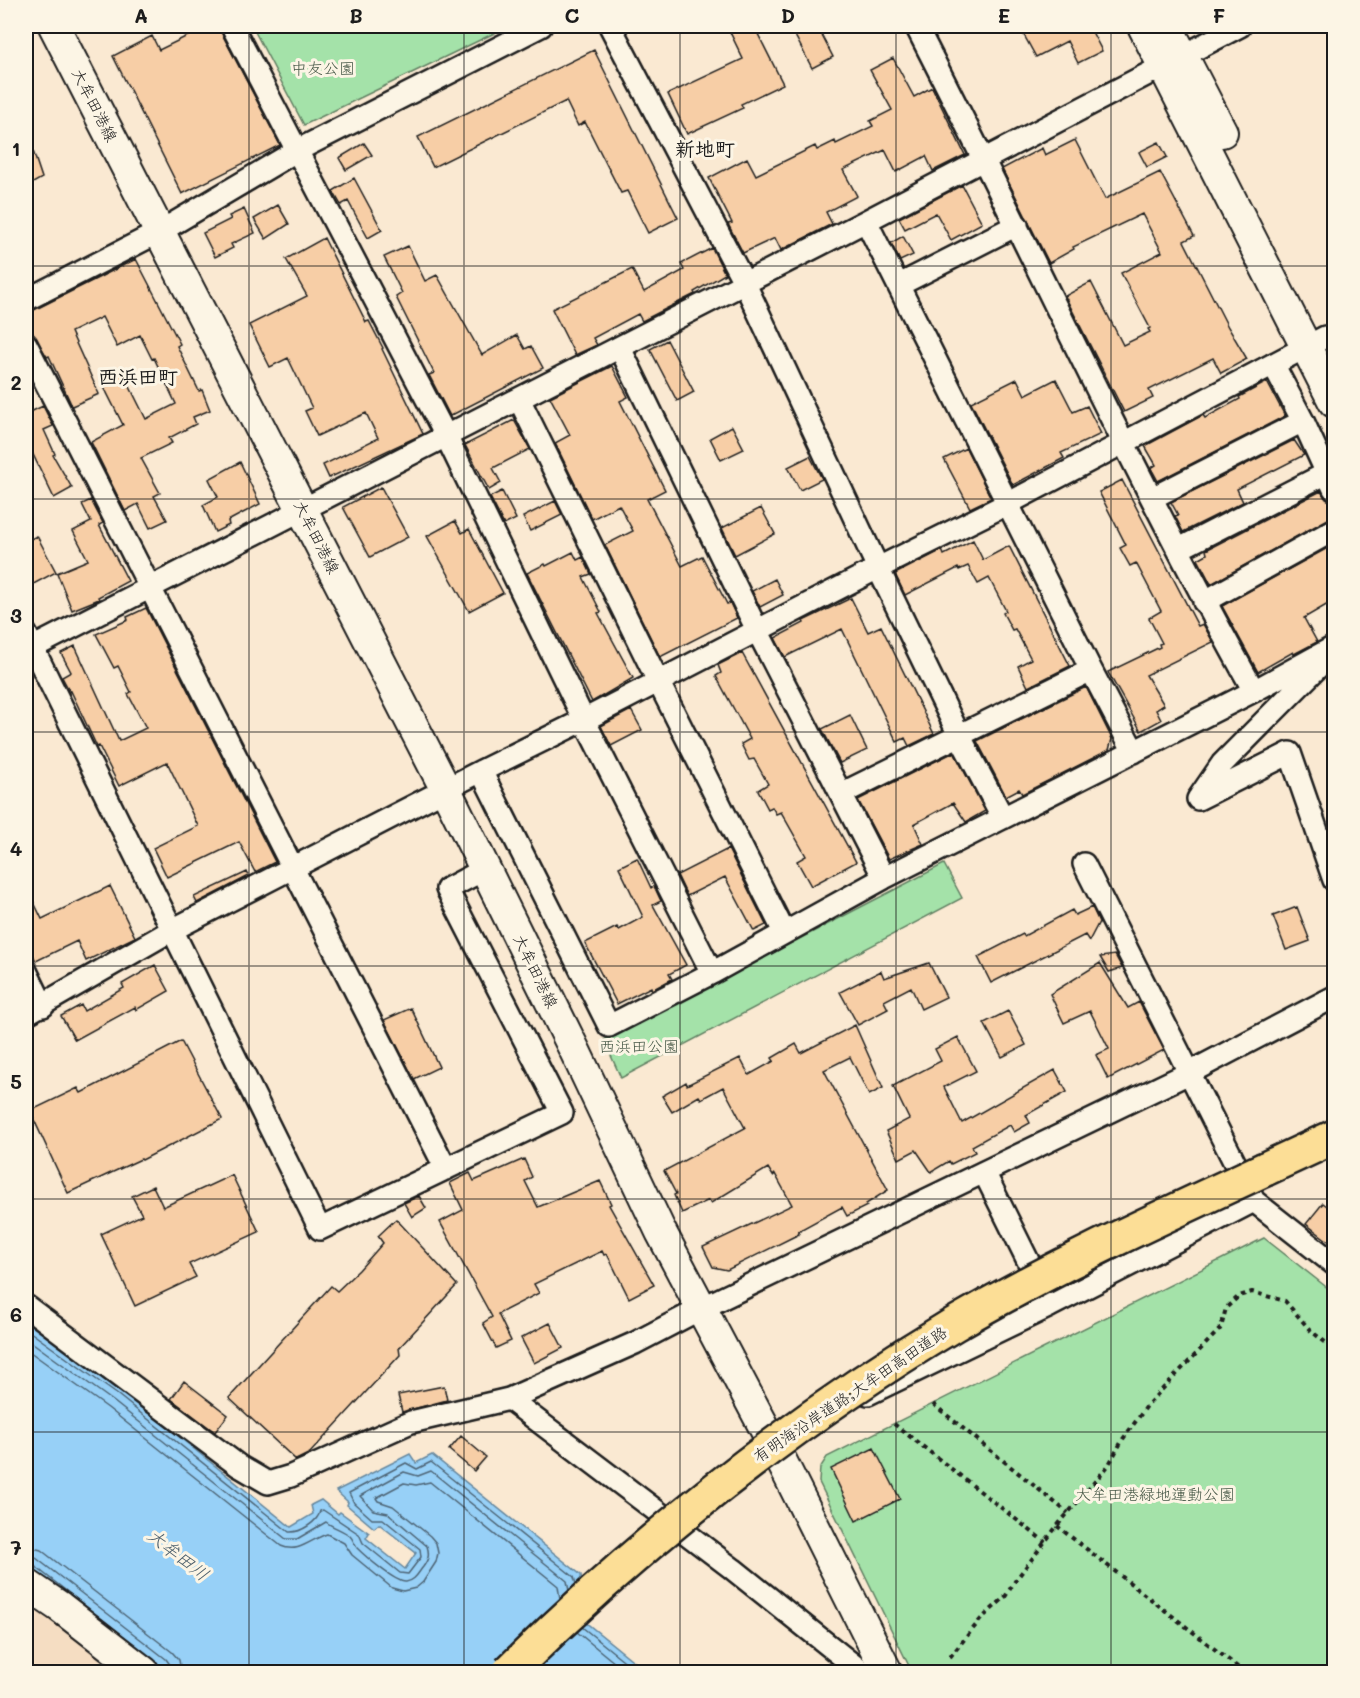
<svg xmlns="http://www.w3.org/2000/svg" width="1360" height="1698" font-family="Mali,'Klee One',sans-serif">
  <style>
    .built { fill: #f5ddc2 }
    .green { fill: #a4e2a9; stroke: #607f62; stroke-width: 1.5 }
    .water { fill: #97d0f7; stroke: #66889f; stroke-width: 1.5 }
    .lines { fill: none; stroke-linecap: round; stroke-linejoin: round }
    .shore { stroke: #4d6474; stroke-width: 1.5 }
    .building { fill: #f7cea6; stroke: #1c1c1c; stroke-width: 1.5 }
    .street-casing { stroke: #1c1c1c; stroke-width: 26 }
    .secondary-casing { stroke: #1c1c1c; stroke-width: 34 }
    .highway-casing { stroke: #1c1c1c; stroke-width: 38 }
    .path { stroke: #1c1c1c; stroke-width: 4; stroke-dasharray: 4.5 4.5; stroke-linecap: butt }
    .street { stroke: #fcf5e5; stroke-width: 21 }
    .secondary { stroke: #fcf5e5; stroke-width: 30 }
    .highway { stroke: #fcde96; stroke-width: 33 }
    .highway-bridge-casing { stroke: #1c1c1c; stroke-width: 38; stroke-linecap: butt }
    .highway-bridge { stroke: #fcde96; stroke-width: 33 }
    .grid { fill: none; stroke: #1c1c1c; stroke-width: 1.5; stroke-opacity: 0.55 }
    .labels { text-anchor: middle; stroke-width: 6; stroke-linejoin: round; paint-order: stroke }
    .park-label { font-size: 16px; fill: #455746; stroke: #fcf5e5 }
    .street-label { font-size: 16px; fill: #1c1c1c; stroke: #fcf5e5 }
    .water-label { font-size: 18px; font-style: italic; fill: #475b69; stroke: #fcf5e5 }
    .quarter-label { font-size: 20px; font-weight: bold; fill: #1c1c1c; stroke: #fcf5e5 }
    .neatline { fill: none; stroke: #1c1c1c; stroke-width: 2 }
    .grid-label { font-size: 20px; text-anchor: middle; font-weight: bold; fill: #1c1c1c }
  </style>
  <rect width="100%" height="100%" fill="#fae9d2"/>
  <filter id="ink" filterUnits="userSpaceOnUse"><feTurbulence type="fractalNoise" baseFrequency=".0167" numOctaves="2"/><feDisplacementMap in="SourceGraphic" scale="12" xChannelSelector="R" yChannelSelector="G"/><feConvolveMatrix kernelMatrix="1 2 1 2 8 2 1 2 1" color-interpolation-filters="sRGB"/></filter>
  <g filter="url(#ink)">
    <path class="built" d="M26 1601 52 1620 120 1672H26Z"/>
    <path class="green" d="M252 26H509L304 125Z
      M944 864 962 898 621 1078 604 1040Z
      M1264 1238 1334 1293V1672H912L819 1482 820 1468 827 1457Z"/>
    <path class="water" d="M26 1321 121 1390 291 1527 313 1514 311 1505 321 1500 338 1514 340 1512 369 1533 366 1538 405 1569 416 1553 379 1524 374 1528 347 1505 348 1502 336 1491 410 1454 416 1463 432 1455 581 1575 584 1621 647 1672H162L26 1567Z"/>
    <g class="lines">
      <path class="shore" d="M26 1329 118 1395 289 1532C300 1533 318 1522 320 1511L323 1510 359 1534 363 1543 400 1573 408 1574 421 1557 420 1549 383 1519H372L354 1503 349 1493 406 1463 417 1469 431 1462 574 1577 576 1584
        M26 1338 113 1401 286 1539H297L326 1522C334 1528 343 1530 350 1536 354 1540 354 1544 357 1548 365 1556 396 1583 406 1582 415 1581 418 1573 423 1567 428 1560 430 1555 427 1546L388 1513 373 1510 360 1496 404 1472 418 1476 431 1471 567 1581 569 1591
        M26 1349 108 1408 281 1546C299 1554 311 1539 327 1534L344 1543 352 1555 392 1588 403 1591 416 1588 423 1582 436 1562 438 1553 436 1543 430 1536 393 1506 378 1501 376 1498 404 1483 416 1485 430 1482 558 1586 560 1599
        M26 1546 41 1550 172 1652 179 1660 181 1672
        M26 1555 36 1558 166 1659 171 1666 172 1672
        M26 1562 32 1564 130 1641
        M582 1627 638 1672
        M577 1632 626 1672"/>
    </g>
    <path class="building" d="M208 26H219L221 32 280 145 182 194 113 56 152 36 159 50Z
      M727 26H754L783 84 741 104 743 108 687 134 668 94 743 59Z
      M790 26H817L833 57 812 68Z
      M1019 26H1095L1090 28 1102 51 1078 63 1067 41 1036 57Z
      M594 50 678 218 648 233 627 191 621 193 585 122 578 126 566 101 433 167 418 137Z
      M893 58 914 97 932 87 965 155 933 171 926 156 896 172 885 150 843 170 857 196 826 212 832 224 781 250 775 238 743 253 728 224 732 223 709 178 747 158 756 175 815 146 817 150 835 141 836 144 873 126 870 121 892 110 870 70Z
      M28 136 42 178 26 187V137Z
      M1075 140 1105 199 1160 172 1194 236 1184 241 1228 327 1247 359 1221 373 1213 358 1149 390 1153 398 1124 412 1065 296 1091 282 1123 345 1150 332 1148 329 1150 328 1121 273 1162 252 1142 214 1073 247 1074 249 1049 263 1002 169 1042 148 1045 155Z
      M1159 142 1167 157 1147 167 1139 152Z
      M364 143 372 155 346 170 339 158Z
      M354 178 382 230 368 238 348 201 341 205 333 191Z
      M962 185 982 223 951 240 936 213 905 229 899 218Z
      M278 205 289 224 266 239 254 219Z
      M244 209 255 233 231 244 233 248 215 257 203 233 231 219 229 216Z
      M903 236 913 255 900 261 891 243Z
      M324 238 366 322 369 321 383 348 382 349 423 434 329 478 323 465 378 438 366 413 317 436 305 411 312 408 288 358 270 367 249 325 307 296 286 259Z
      M408 246 425 281 437 275 482 355 517 335 525 349 531 346 543 368 450 416 429 375 434 373 396 297 402 293 384 257Z
      M712 248 725 274 694 292 695 294 642 321 638 314 593 338 597 345 575 355 552 309 632 269 644 292 684 270 681 264Z
      M136 259 180 344 177 346 199 391 202 390 210 410 193 417 196 424 169 438 172 443 141 458 160 493 154 496 167 520 150 528 138 504 125 511 91 442 123 425 101 381 122 371 146 419 176 404 154 358 152 359 140 335 117 347 102 317 71 332 99 394 72 406 49 356 47 357 33 334 26 315V313L32 311Z
      M667 340 694 392 677 401 650 349Z
      M612 366 628 397 620 401 665 490 647 499 682 566 702 556 727 604 730 603 737 618 660 657 605 545 633 531 619 505 592 519 555 443 570 435 550 397Z
      M1017 379 1025 395 1056 379 1073 412 1087 406 1101 434 1061 453 1064 458 1013 485 971 402Z
      M1267 382 1285 416 1158 481 1151 468 1156 465 1145 446 1203 415 1205 418 1240 399 1239 397Z
      M43 406 53 426 44 430 55 454 53 455 72 488 54 498 26 440V414Z
      M514 420 530 449 493 468 501 483 489 490 465 445Z
      M732 426 744 449 721 460 710 438Z
      M1294 440 1304 455 1237 489 1243 502 1183 532 1175 516 1178 515 1171 502Z
      M966 448 991 498 970 508 944 459Z
      M810 456 822 479 800 490 788 467Z
      M240 462 260 504 228 521 229 525 215 532 203 505 218 497 209 479Z
      M1122 480 1198 626 1203 624 1213 642 1146 675 1164 705 1156 710 1161 720 1141 731 1108 672 1160 647 1159 644 1162 643 1149 618 1161 611 1136 563 1130 566 1120 548 1126 545 1099 492Z
      M381 487 408 537 370 557 343 507Z
      M502 491 516 519 504 525 490 497Z
      M1321 491 1326 499 1330 501 1335 509V517L1328 519 1211 584 1198 559 1207 554 1206 550Z
      M91 500 103 523 99 525 128 581 98 597 99 599 72 610 57 573 88 560 73 531 91 522 82 504Z
      M555 501 562 515 530 531 523 517Z
      M761 508 775 534 735 555 722 528Z
      M455 521 462 533 469 529 503 593 469 611 427 536Z
      M37 536 56 572 26 588V541Z
      M973 540 983 560 1009 546 1070 666 1028 687 1018 666 1031 659 1015 629 1012 630 1003 613 1006 611 989 578 978 584 968 566 959 570 958 568 905 595 895 574 942 550 944 555Z
      M1335 544V600L1304 618 1317 642 1294 654 1293 652 1258 672 1222 606Z
      M573 552 577 560 583 557 591 574 583 577 601 612 598 613 633 678 592 702 527 573 545 564 546 566Z
      M775 579 783 595 760 607 752 591Z
      M851 598 868 632 881 626 934 734 909 746 905 738 897 742 842 629 785 657 775 638 804 623 803 621Z
      M146 608 275 862 255 872 239 842 167 877 153 848 198 826 167 762 119 786 99 746 97 747 71 691 70 692 62 677 71 672 61 653 75 646 119 741 146 728 128 694 131 692 118 666 114 668 96 634 128 620 127 617Z
      M742 653 856 862 811 886 797 861 806 856 781 812 776 814 772 807 768 809 758 790 768 784 754 759 749 760 741 744 750 739 716 676 721 673 718 665Z
      M1086 687 1112 739 1109 750 1022 794 1019 789 1006 796 977 741Z
      M631 710 642 730 611 746 601 726Z
      M850 715 867 750 840 763 822 729Z
      M954 752 985 811 966 822 953 803 914 824 923 844 889 859 858 800Z
      M728 849 766 925 754 931 725 877 687 896 677 875Z
      M637 858 651 888 654 886 661 901 653 905 686 965 669 974 672 979 652 990 651 987 617 1004 585 943 617 927 619 930 643 917 619 867Z
      M247 872 249 876 197 903 194 897Z
      M26 886 42 919 110 886 135 937 86 961 77 941 36 961 26 940Z
      M1092 907 1099 922 1089 941 1085 935 991 983 978 957 1023 934 1024 936 1072 910 1075 915Z
      M1297 907 1310 941 1286 950 1273 916Z
      M1115 955 1122 968 1109 972 1100 957Z
      M929 963 946 997 921 1009 911 987 884 1001 888 1009 858 1025 840 992 881 971 884 978Z
      M1100 963 1128 1008 1139 1002 1164 1050 1108 1079 1096 1055 1109 1049 1090 1011 1064 1023 1050 994Z
      M155 965 169 991 136 1010 135 1007 75 1040 61 1016 81 1005 84 1011 124 988 122 984Z
      M411 1008 439 1067 414 1079 384 1020Z
      M1008 1011 1026 1045 1002 1057 984 1023Z
      M855 1025 883 1088 869 1095 850 1057 824 1070 888 1190 866 1204 867 1206 847 1216 842 1207 798 1231 799 1234 727 1270 713 1267 703 1247 792 1205 775 1174 773 1176 768 1168 711 1203 709 1200 682 1213 674 1195 676 1194 664 1171 745 1128 723 1087 701 1099 699 1096 672 1112 662 1096 686 1082 687 1085 740 1058 749 1075 774 1061 772 1058 796 1044 801 1053Z
      M958 1037 976 1071 944 1087 962 1123 1055 1070 1067 1092 1026 1115 1030 1123 1014 1132 1010 1125 972 1146 975 1152 951 1164 949 1161 931 1172 916 1150 899 1159 886 1131 909 1119 893 1086 941 1061 935 1049Z
      M181 1041 222 1119 142 1160 141 1159 68 1193 30 1111 78 1088 81 1093Z
      M524 1159 532 1177 525 1181 538 1207 600 1181 611 1204 609 1205 654 1285 629 1298 607 1254 604 1255 602 1251 534 1284 539 1293 498 1314 511 1341 496 1348 483 1323 492 1317 440 1222 463 1210 450 1183 470 1173 474 1181Z
      M232 1175 259 1232 189 1264 196 1277 135 1306 101 1234 142 1215 132 1196 153 1186 163 1207Z
      M419 1196 426 1208 412 1217 404 1203Z
      M1323 1203 1335 1212V1246L1306 1224Z
      M396 1219 457 1285 399 1348 400 1355 310 1453 296 1460 229 1398 331 1286 337 1291 359 1270 383 1243 378 1236Z
      M550 1323 563 1348 534 1363 521 1338Z
      M184 1381 228 1415 215 1432 171 1399Z
      M444 1386 447 1400 402 1412 398 1395Z
      M461 1436 486 1457 474 1471 449 1450Z
      M874 1448 900 1499 856 1521 831 1469Z"/>
    <g class="lines">
      <defs>
        <path id="street" d="M232 26 446 436 584 720 712 973
          M610 26 745 284 878 568 959 735 1003 818
          M916 26C1030 247 1133 474 1254 691
          M866 221 1091 670 1134 752
          M899 285 1017 225
          M26 300 161 231 296 151 541 26
          M26 344 446 1169
          M620 348 757 630 884 878
          M1273 364 1303 421 1334 489
          M519 399 658 681 784 932
          M1152 498 1303 421
          M1179 549 1327 473
          M1204 602 1334 530
          M26 634 320 1229 562 1113 447 889 485 869
          M26 651 866 221 1240 26
          M481 771 609 1026 712 973 884 878 1254 691 1334 647
          M841 794 1091 670
          M1200 796 1222 764 1325 660
          M1198 799 1290 753 1334 880
          M1084 864 1254 1201 1334 1264
          M26 971 43 1006
          M26 1014 172 930 481 771 584 720 878 568 1007 504 1325 337
          M984 1172 1042 1289
          M26 1306 239 1466 268 1483 291 1476 411 1422 509 1399 635 1343 702 1308 1189 1073 1334 997
          M868 1394 1050 1306 1254 1201
          M509 1399 733 1569 862 1672"/>
        <path id="secondary" d="M54 26 446 790 575 1051 661 1232 771 1440 887 1672
          M1143 26 1334 402
          M1167 26 1222 132
          M26 1584 60 1607 144 1672"/>
        <path id="highway" d="M1265 1169 1334 1137"/>
      </defs>
      <use href="#street" class="street-casing"/>
      <use href="#secondary" class="secondary-casing"/>
      <use href="#highway" class="highway-casing"/>
      <path class="path" d="M933 1404 1068 1513
        M894 1424 1045 1542
        M1057 1526 1244 1672
        M950 1657 981 1619 1005 1597 1015 1581 1057 1526 1108 1466 1123 1439 1149 1403 1221 1328 1226 1308 1239 1296 1252 1292 1285 1301 1311 1331 1334 1349"/>
      <use href="#street" class="street"/>
      <use href="#secondary" class="secondary"/>
      <use href="#highway" class="highway"/>
      <defs>
        <path id="highway-bridge" d="M509 1672C643 1540 791 1422 953 1325 1053 1266 1160 1218 1265 1169"/>
      </defs>
      <use href="#highway-bridge" class="highway-bridge-casing"/>
      <use href="#highway-bridge" class="highway-bridge"/>
    </g>
  </g>
  <path class="grid" d="M249 26V1672M464 26V1672M680 26V1672M896 26V1672M1111 26V1672M26 266H1334M26 499H1334M26 732H1334M26 966H1334M26 1199H1334M26 1432H1334"/>
  <g class="labels">
    <g class="park-label">
      <text x="323" y="74">中友公園</text>
      <text x="639" y="1052">西浜田公園</text>
      <text x="1155" y="1500">大牟田港緑地運動公園</text>
    </g>
    <g class="street-label">
      <text transform="translate(95 105) rotate(63)" y="6">大牟田港線</text>
      <text transform="translate(317 537) rotate(63)" y="6">大牟田港線</text>
      <text transform="translate(536 971) rotate(64)" y="6">大牟田港線</text>
      <text transform="translate(850 1394) rotate(-34)" y="6">有明海沿岸道路;大牟田高田道路</text>
    </g>
    <g class="water-label">
      <text transform="translate(178 1555) rotate(38)" y="6">大牟田川</text>
    </g>
    <g class="quarter-label">
      <text x="705" y="156">新地町</text>
      <text x="138" y="384">西浜田町</text>
    </g>
  </g>
  <rect width="1360" height="1698" fill="none" stroke="#fcf5e5" stroke-width="66"/>
  <rect x="33" y="33" width="1294" height="1632" class="neatline"/>
  <g class="grid-label">
    <text x="141" y="23">A</text>
    <text x="356" y="23">B</text>
    <text x="572" y="23">C</text>
    <text x="788" y="23">D</text>
    <text x="1004" y="23">E</text>
    <text x="1219" y="23">F</text>
    <text x="16" y="156">1</text>
    <text x="16" y="390">2</text>
    <text x="16" y="623">3</text>
    <text x="16" y="856">4</text>
    <text x="16" y="1089">5</text>
    <text x="16" y="1322">6</text>
    <text x="16" y="1555">7</text>
  </g>
</svg>
